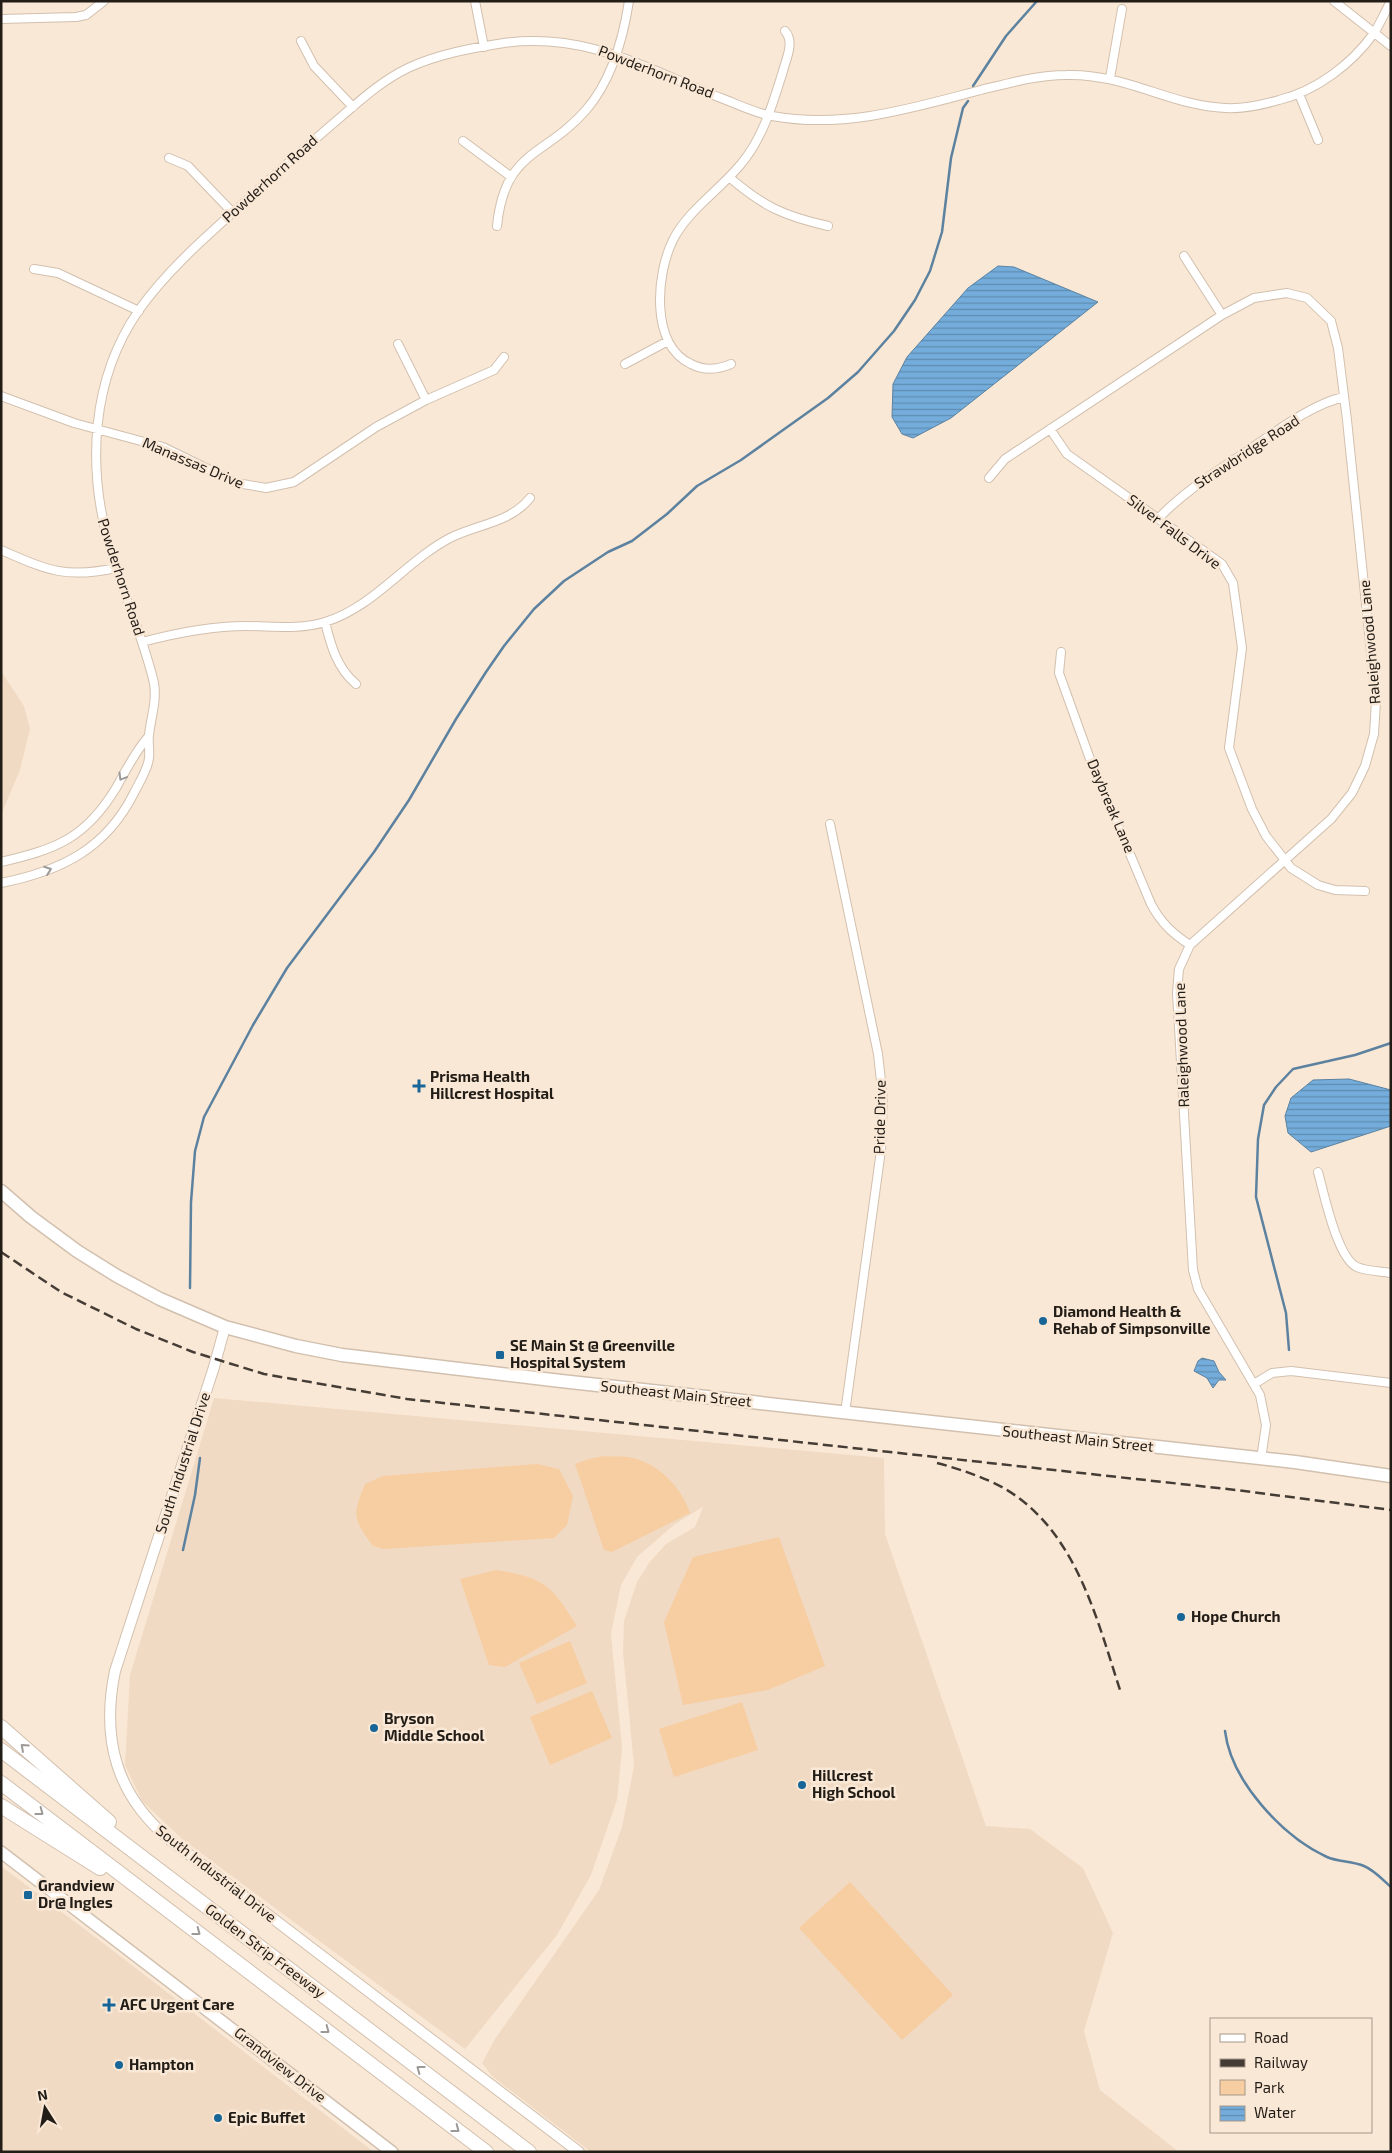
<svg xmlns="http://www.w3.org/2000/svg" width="1392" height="2153" font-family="'Exo 2',sans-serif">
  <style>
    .built { fill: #f1dac3 }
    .green { fill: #f7cda2 }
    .water { fill: url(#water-rules); stroke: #5c82a0 }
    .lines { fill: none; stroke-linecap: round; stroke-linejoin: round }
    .stream { stroke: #5c82a0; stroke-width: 2.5 }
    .minor-casing { stroke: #d2c0af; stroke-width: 10 }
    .tertiary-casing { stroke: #d2c0af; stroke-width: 12 }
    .secondary-casing { stroke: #d2c0af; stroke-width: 14 }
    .primary-casing { stroke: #d2c0af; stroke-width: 15 }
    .motorway-casing { stroke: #d2c0af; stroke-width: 16 }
    .minor { stroke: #fff; stroke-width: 8 }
    .tertiary { stroke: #fff; stroke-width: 10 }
    .secondary { stroke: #fff; stroke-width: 11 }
    .primary { stroke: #fff; stroke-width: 12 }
    .motorway { stroke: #fff; stroke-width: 14 }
    .rail { stroke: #453d35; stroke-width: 2.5; stroke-dasharray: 10 5; stroke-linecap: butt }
    .oneway { stroke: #9c9997 }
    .poi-dot { fill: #186598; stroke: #fae8d6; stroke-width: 2 }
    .labels { text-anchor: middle; stroke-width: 5; stroke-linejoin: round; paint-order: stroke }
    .street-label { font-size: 15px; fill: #231d17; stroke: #fae8d6 }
    .poi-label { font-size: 15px; font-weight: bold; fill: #231d17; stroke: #fae8d6; text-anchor: start }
  </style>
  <defs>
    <pattern id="water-rules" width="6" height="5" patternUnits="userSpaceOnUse" patternTransform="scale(1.25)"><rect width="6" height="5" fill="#74addb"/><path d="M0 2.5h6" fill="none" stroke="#5f8cb1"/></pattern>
  </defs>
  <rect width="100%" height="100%" fill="#fae8d6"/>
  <path class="built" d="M1 671 24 706 30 729 20 770 1 815Z
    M214 1398 884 1458 885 1534 986 1826 1030 1829 1083 1868 1113 1933 1084 2031 1100 2090 1179 2152H591L493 2077 482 2063 495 2039 599 1890 622 1827 634 1766 623 1652 624 1621 637 1582 649 1563 666 1544 695 1527 703 1507 675 1524 637 1557 621 1585 611 1634 622 1748 617 1800 591 1875 557 1935 465 2049 182 1839 142 1801 125 1765 130 1675Z
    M1 1866 111 1949 374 2152H1Z"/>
  <path class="green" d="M604 1456C612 1457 620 1456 628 1457 656 1461 682 1487 690 1513L612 1552 604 1550 575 1464 589 1459Z
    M537 1464 559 1469 573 1496 567 1525 554 1538 384 1549 373 1546C353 1519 352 1515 365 1484L383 1476Z
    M779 1537 825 1666 768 1690 683 1705 664 1622 693 1557Z
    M496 1570C545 1578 551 1585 577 1626L505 1667 489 1665 460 1579Z
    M570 1641 587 1683 537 1704 519 1663Z
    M592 1691 612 1738 550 1765 530 1717Z
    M742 1702 758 1750 674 1777 659 1729Z
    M850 1882 953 1995 902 2040 799 1928Z"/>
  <path class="water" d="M998 266 1014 267 1098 302 951 418 913 438 902 434 892 417 893 384 907 357 968 288Z
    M1349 1079 1391 1090V1126L1311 1152 1288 1133 1285 1116 1291 1098 1313 1080Z
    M1202 1358 1214 1361 1219 1372 1226 1380H1219L1213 1388 1207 1378 1194 1371 1198 1361Z"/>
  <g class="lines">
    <path class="stream" d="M973 86 1006 36 1037 1
      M190 1288 191 1202 195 1151 204 1117 253 1025 287 968 374 852 409 800 456 719 486 672 504 646 534 609 564 581 608 552 632 541 667 514 697 486 741 460 828 398 858 372 894 331 915 300 930 271 942 232 951 158 963 108 968 101
      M1289 1350 1286 1313 1256 1197 1258 1139 1264 1105 1276 1087 1293 1069 1355 1055 1391 1043
      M183 1550 195 1495 200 1458
      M1225 1731C1231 1781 1282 1836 1327 1857 1338 1862 1352 1861 1364 1866 1374 1870 1383 1880 1391 1887"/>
    <defs>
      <path id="minor" d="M475 1 484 47
        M1334 1 1391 46
        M1 19 76 17 86 15 104 1
        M301 41 314 66 353 107
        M1110 78 1122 9
        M1299 94 1318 140
        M463 141 510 176
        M169 158 188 166 233 213
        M729 177C764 207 784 216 828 226
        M497 226C505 149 544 158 586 110 612 80 623 40 629 1
        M1184 256 1222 315
        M34 269 58 273 139 311
        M398 344 426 400
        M625 364 668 341
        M731 364C717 370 704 371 691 364 650 345 656 274 673 240 688 210 720 190 741 164 763 138 773 103 783 71 786 59 795 42 785 31
        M1 396 74 423 163 447 237 483 266 488 294 482 376 427 426 400 494 370 504 357
        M1050 429 1067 454 1222 564 1233 583 1242 648 1229 748 1252 809 1266 836 1291 868 1318 885 1335 890 1365 891
        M989 478 1005 459 1222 315 1254 298 1287 293 1307 298 1331 321 1338 348 1347 420 1376 701 1374 734 1365 766 1352 793 1331 819 1190 945 1179 969 1177 993 1193 1270 1198 1289 1260 1395 1266 1425 1261 1459
        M1158 519C1185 490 1218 471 1250 449 1277 431 1312 404 1344 397
        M1 550C47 570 65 579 116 568
        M325 622C331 646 337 668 356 684
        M142 642C176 633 211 626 246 626 273 626 300 630 325 622 374 607 406 561 450 538 478 524 510 523 530 498
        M1061 652 1059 673 1090 759 1151 904C1161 923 1173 934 1190 945
        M830 824 878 1054 883 1099 881 1150 845 1413
        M1 862C56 849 85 839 116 788 126 770 135 752 148 737
        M1 883C61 871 106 849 134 793 139 783 148 769 149 758 150 751 148 743 149 735 151 717 157 701 154 683 143 636 122 592 109 545 87 466 91 379 139 310 168 269 209 234 247 200 278 172 310 143 342 116 363 98 383 80 408 68 438 54 472 48 504 43 587 32 647 69 721 98 737 104 755 113 772 116 843 129 909 109 977 91 1006 84 1036 75 1066 75 1125 73 1171 106 1225 108 1243 109 1262 105 1279 100 1316 91 1352 64 1374 33 1380 24 1385 12 1391 1
        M1318 1172C1324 1193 1337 1258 1357 1267 1366 1271 1380 1271 1391 1273
        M1254 1384 1272 1373 1291 1371 1391 1383"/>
      <path id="tertiary" d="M225 1327 214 1367 115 1671C101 1739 116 1795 170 1840L579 2152"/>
      <path id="secondary" d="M1 1852 392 2152"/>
      <path id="primary" d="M1 1191 31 1217 77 1251 117 1276 160 1299 225 1327 296 1346 342 1355 561 1381 1295 1462 1391 1476"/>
      <path id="motorway" d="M1 1727 109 1822
        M1 1750 529 2152
        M1 1783 486 2152
        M1 1806 100 1868"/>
    </defs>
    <use href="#minor" class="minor-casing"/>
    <use href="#tertiary" class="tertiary-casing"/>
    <use href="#secondary" class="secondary-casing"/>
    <use href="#primary" class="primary-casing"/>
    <use href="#motorway" class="motorway-casing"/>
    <use href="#minor" class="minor"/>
    <use href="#tertiary" class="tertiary"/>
    <use href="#secondary" class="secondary"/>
    <use href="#primary" class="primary"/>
    <use href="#motorway" class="motorway"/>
    <path class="rail" d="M1 1252 61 1292 136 1329 193 1352 264 1374 407 1399 1236 1490 1391 1510
      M937 1463C956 1468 974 1474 992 1482 1073 1520 1095 1613 1120 1690"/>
  </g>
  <defs><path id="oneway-chevron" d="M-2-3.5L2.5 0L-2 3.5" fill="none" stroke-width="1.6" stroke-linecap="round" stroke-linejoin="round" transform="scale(1.25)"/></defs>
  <g class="oneway">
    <use href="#oneway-chevron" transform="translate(122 777) rotate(121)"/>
    <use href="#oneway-chevron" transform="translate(48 870) rotate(-20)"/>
    <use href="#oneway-chevron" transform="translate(24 1747) rotate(-138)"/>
    <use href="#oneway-chevron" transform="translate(40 1812) rotate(37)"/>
    <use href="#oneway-chevron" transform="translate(197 1932) rotate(37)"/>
    <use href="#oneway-chevron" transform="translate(326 2030) rotate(37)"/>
    <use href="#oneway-chevron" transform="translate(420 2069) rotate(-143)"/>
    <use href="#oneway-chevron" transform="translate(456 2129) rotate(37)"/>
  </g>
  <g class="poi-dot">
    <path d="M416.5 1078.5h5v5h5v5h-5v5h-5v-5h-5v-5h5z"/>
    <circle cx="1043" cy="1321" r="5"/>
    <rect x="495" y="1350" width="10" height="10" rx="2.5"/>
    <circle cx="1181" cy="1617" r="5"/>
    <circle cx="374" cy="1728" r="5"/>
    <circle cx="802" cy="1785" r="5"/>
    <rect x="23" y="1890" width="10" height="10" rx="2.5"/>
    <path d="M106.5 1997.5h5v5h5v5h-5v5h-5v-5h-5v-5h5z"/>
    <circle cx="119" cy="2065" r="5"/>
    <circle cx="218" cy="2118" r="5"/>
  </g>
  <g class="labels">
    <g class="street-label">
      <text transform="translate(656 72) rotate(21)" y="5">Powderhorn Road</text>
      <text transform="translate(270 179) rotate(-42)" y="5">Powderhorn Road</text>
      <text transform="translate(1247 452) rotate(-33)" y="5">Strawbridge Road</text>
      <text transform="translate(193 463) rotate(23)" y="5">Manassas Drive</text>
      <text transform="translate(1174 532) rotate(37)" y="5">Silver Falls Drive</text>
      <text transform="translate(121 577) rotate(72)" y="5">Powderhorn Road</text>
      <text transform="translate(1370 642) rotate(-95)" y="5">Raleighwood Lane</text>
      <text transform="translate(1111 806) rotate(67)" y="5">Daybreak Lane</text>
      <text transform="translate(1182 1045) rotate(-92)" y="5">Raleighwood Lane</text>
      <text transform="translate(880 1117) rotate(-89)" y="5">Pride Drive</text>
      <text transform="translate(676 1394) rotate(6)" y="5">Southeast Main Street</text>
      <text transform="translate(1078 1439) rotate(6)" y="5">Southeast Main Street</text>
      <text transform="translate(183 1463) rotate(-72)" y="5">South Industrial Drive</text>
      <text transform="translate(216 1874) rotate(38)" y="5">South Industrial Drive</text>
      <text transform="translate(265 1951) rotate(37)" y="5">Golden Strip Freeway</text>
      <text transform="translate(280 2065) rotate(38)" y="5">Grandview Drive</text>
    </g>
    <g class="poi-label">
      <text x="430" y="1082">Prisma Health<tspan x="430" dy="17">Hillcrest Hospital</tspan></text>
      <text x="1053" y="1317">Diamond Health &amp;<tspan x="1053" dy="17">Rehab of Simpsonville</tspan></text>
      <text x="510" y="1351">SE Main St @ Greenville<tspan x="510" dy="17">Hospital System</tspan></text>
      <text x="1191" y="1622">Hope Church</text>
      <text x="384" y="1724">Bryson<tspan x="384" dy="17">Middle School</tspan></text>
      <text x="812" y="1781">Hillcrest<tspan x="812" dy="17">High School</tspan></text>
      <text x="38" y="1891">Grandview<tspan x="38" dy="17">Dr@ Ingles</tspan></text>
      <text x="120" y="2010">AFC Urgent Care</text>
      <text x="129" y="2070">Hampton</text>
      <text x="228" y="2123">Epic Buffet</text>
    </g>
  </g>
  <rect width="1392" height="2153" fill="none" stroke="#231d17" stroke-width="5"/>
  <rect x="1210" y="2018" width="162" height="115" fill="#fae8d6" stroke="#a4978a"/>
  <rect x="1220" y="2034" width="25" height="8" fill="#ffffff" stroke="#a4978a"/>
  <text x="1254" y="2043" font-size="15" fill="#231d17">Road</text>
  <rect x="1220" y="2059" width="25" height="8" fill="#453d35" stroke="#a4978a"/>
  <text x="1254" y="2068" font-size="15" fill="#231d17">Railway</text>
  <rect x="1220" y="2080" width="25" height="15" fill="#f7cda2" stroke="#a4978a"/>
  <text x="1254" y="2093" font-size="15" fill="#231d17">Park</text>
  <rect x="1220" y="2106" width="25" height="15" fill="url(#water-rules)" stroke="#a4978a"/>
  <text x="1254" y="2118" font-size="15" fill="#231d17">Water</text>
  <g transform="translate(45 2108) rotate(349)" stroke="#fae8d6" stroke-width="4" paint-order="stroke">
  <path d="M0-4L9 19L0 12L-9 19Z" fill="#231d17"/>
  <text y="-8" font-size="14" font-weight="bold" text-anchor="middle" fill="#231d17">N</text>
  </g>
</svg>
